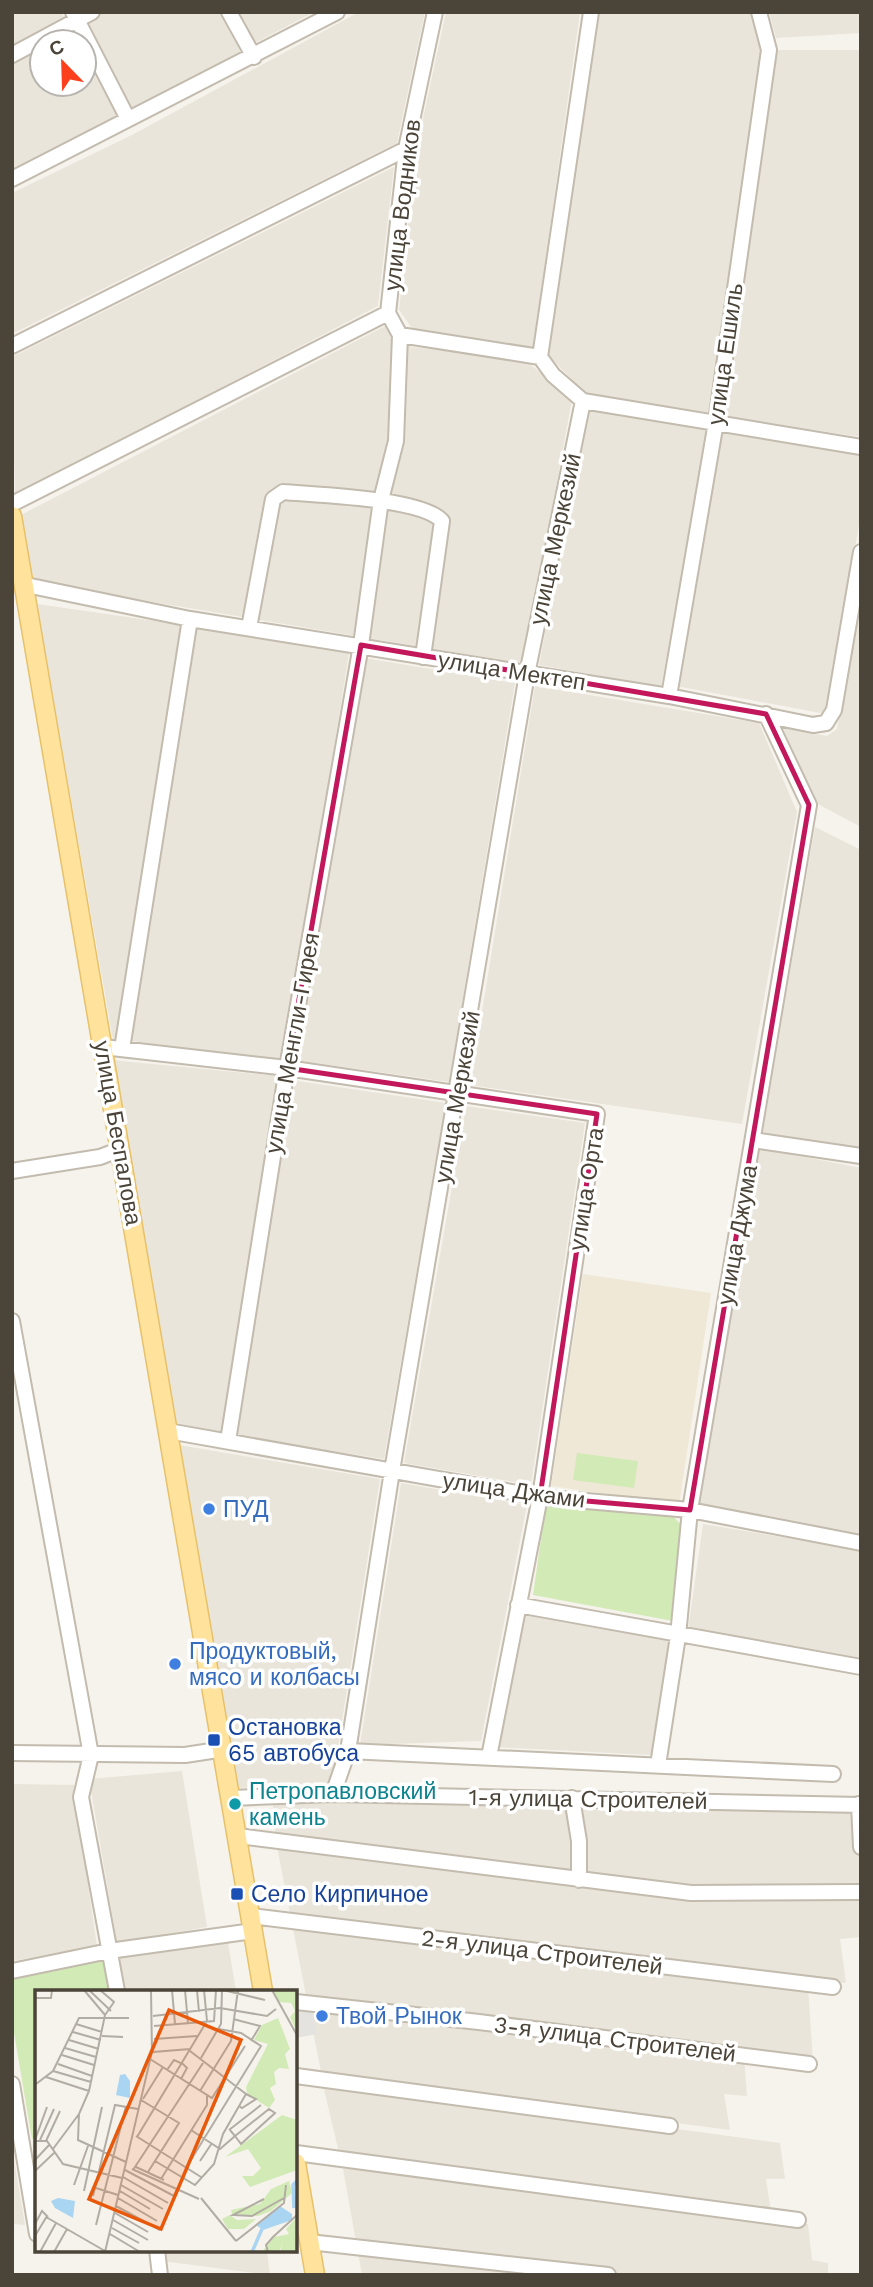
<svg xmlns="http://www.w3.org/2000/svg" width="873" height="2287" font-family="'Work Sans',sans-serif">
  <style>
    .residential { fill: #eae5da }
    .education { fill: #efe8d6 }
    .green { fill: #d2eab5 }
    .parking { fill: #e5e3e0 }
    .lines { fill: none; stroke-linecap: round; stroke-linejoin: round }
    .minor-casing { stroke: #c2bbae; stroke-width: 18 }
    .major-casing { stroke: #e6c16a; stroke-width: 21 }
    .minor { stroke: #fff; stroke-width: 14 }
    .major { stroke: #ffe39c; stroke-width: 18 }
    .marked { fill: none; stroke: #c2185b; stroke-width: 5; stroke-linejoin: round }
    .shop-dot { fill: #3f7fe0; stroke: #fff; stroke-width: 2.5 }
    .transit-dot { fill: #1a4fb4; stroke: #fff; stroke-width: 2.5 }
    .culture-dot { fill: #0f9aa8; stroke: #fff; stroke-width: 2.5 }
    .labels { text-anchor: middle; stroke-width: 7; stroke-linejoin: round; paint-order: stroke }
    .street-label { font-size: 23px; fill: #4b4439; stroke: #fff }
    .shop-label { font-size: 23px; fill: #366cbe; stroke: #fff; text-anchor: start }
    .transit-label { font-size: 23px; fill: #164399; stroke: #fff; text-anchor: start }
    .culture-label { font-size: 23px; fill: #0d838f; stroke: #fff; text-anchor: start }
    .inset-river { fill: none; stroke: #a9d4f2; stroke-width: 3.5 }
    .inset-road { fill: none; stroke: #b2ada4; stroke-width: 2 }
    .view { fill: #e8590c; fill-opacity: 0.15; stroke: #e8590c; stroke-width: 3.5 }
    .inset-edge { fill: none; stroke: #4b4439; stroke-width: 3.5 }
  </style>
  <rect width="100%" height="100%" fill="#f6f3ec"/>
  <path class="residential" d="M12 12H61L66 22 12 50Z
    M103 12H224L245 49 131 112 83 22Z
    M237 12H314L255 43Z
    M359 12H425L397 143 12 334V193L132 135Z
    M446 12H580L533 349 414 331 399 310 416 151Z
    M597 12H750L762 49 712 413 586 394 549 356Z
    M769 12H861V33L776 38Z
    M42 47V84H84V51L120 116 12 169V62Z
    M777 50H861V437L722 416Z
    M394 167 378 306 15 495 12 357Z
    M385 326 411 347 525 360 572 399 524 664 33 582 19 516Z
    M587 409 709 430 661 687 539 665Z
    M722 433 861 454V513L826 714 676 686Z
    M861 595V827L816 803 783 728 827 736 837 729Z
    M37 604 183 625 117 1040H113Z
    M197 626 349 653 284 1061 131 1041Z
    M365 658 515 683 449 1082 295 1060Z
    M535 686 759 723 797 812 742 1124 470 1085Z
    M815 827 861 850V1150L762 1135Z
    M111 1060 278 1076 221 1434 176 1423Z
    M291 1080 446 1103 384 1459 235 1436Z
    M466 1106 585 1123 531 1485 404 1463Z
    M759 1148 861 1168V1536L696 1506Z
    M179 1445 380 1479 332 1785 235 1788Z
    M401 1483 527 1505 481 1741 360 1745Z
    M703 1524 861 1550V1659L688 1630Z
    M524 1615 671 1641 652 1755 495 1747Z
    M182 1771 207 1927 117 1943 89 1779Z
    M12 1784 74 1785 97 1947 12 1961Z
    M272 1795 859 1804 861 1937 840 1939 846 1983 603 1959 808 1986 813 2062 744 2057 747 2096 724 2094 730 2130 322 2077 276 1842Z
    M228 1942 236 1991H124L118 1958Z
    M322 2081 780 2143 785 2179H766L771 2212 340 2157Z
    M12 2148 25 2225 12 2224Z
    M366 2167 539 2193 808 2224 812 2260 828 2263V2275H362L343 2169Z
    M161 2250H267L270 2275 162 2261Z"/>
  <path class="education" d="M583 1274 711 1293 679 1505 551 1486Z"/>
  <path class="green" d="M577 1453 638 1461 634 1488 573 1480Z
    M546 1504 671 1514 684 1528 673 1621 533 1595Z
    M105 1961 110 1991H37V2138L32 2139 12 2021V1976Z"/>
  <path class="parking" d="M311 2005 317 2034 296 2038V2006Z"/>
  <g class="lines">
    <defs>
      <path id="minor" d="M73 12 128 119
        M229 12 254 57
        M12 55 92 12
        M12 179 337 12
        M400 335 540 357 553 375 583 401 861 447
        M12 346 406 149
        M540 357 591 12
        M12 504 388 313
        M26 585 190 619 669 696 813 725 826 723 834 710 861 552
        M249 628 273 499 283 492C316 495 422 498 442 521L423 657
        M669 696 716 422 769 50 759 12
        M103 1047 287 1068 597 1114 540 1497 489 1757
        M122 1049 190 619
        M753 1140 861 1156
        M12 1171 100 1157 121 1149
        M12 1321 91 1755 81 1797 117 1991
        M168 1431 540 1497 690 1510 861 1543
        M228 1441 287 1068 361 645 381 500 396 441 400 335 388 313 406 149 435 12
        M518 1605 861 1667
        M348 1751 833 1774
        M12 1753 185 1755 224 1749
        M658 1765 678 1636 690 1510 809 805 766 714
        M333 1794 348 1751 392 1471 527 674 583 401
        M231 1798 333 1794 861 1805
        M572 1798 579 1841V1880
        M859 1804 861 1847
        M238 1836 691 1893 861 1892
        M251 1916 833 1987
        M12 1971 109 1951 253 1931
        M296 2002 479 2022 809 2064
        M296 2076 670 2126
        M12 2084 37 2234
        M296 2153 798 2220
        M309 2242 608 2275
        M157 2250 160 2275"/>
      <path id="major" d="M12 516 263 1991
        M296 2163 315 2275"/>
    </defs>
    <use href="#minor" class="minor-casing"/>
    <use href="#major" class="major-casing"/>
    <use href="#minor" class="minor"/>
    <use href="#major" class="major"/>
  </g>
  <path class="marked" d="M361 645 766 714 809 805 690 1510 540 1497 597 1114 287 1068Z"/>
  <g class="shop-dot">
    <circle cx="209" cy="1509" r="7"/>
    <circle cx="175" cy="1664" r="7"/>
    <circle cx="322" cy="2016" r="7"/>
  </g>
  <g class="transit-dot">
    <rect x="207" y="1733" width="14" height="14" rx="3.5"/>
    <rect x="230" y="1887" width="14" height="14" rx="3.5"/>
  </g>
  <circle class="culture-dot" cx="235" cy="1804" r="7"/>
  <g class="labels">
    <g class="street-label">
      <text transform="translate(402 205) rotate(-83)" y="8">улица Водников</text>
      <text transform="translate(725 354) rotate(-82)" y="8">улица Ешиль</text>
      <text transform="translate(555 539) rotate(-78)" y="8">улица Меркезий</text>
      <text transform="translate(512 671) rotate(9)" y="8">улица Мектеп</text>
      <text transform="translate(292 1043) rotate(-80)" y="8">улица Менгли-Гирея</text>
      <text transform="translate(457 1097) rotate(-80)" y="8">улица Меркезий</text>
      <text transform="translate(118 1133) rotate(80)" y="8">улица Беспалова</text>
      <text transform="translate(586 1189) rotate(-81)" y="8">улица Орта</text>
      <text transform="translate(737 1235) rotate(-80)" y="8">улица Джума</text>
      <text transform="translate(514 1490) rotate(8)" y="8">улица Джами</text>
      <text transform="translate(588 1799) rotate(1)" y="8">1-я улица Строителей</text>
      <text transform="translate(542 1952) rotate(7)" y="8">2-я улица Строителей</text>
      <text transform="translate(615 2039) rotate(7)" y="8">3-я улица Строителей</text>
    </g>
    <g class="shop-label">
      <text x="223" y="1517">ПУД</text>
      <text x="189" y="1659">Продуктовый,<tspan x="189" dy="26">мясо и колбасы</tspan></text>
      <text x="336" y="2024">Твой Рынок</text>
    </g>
    <g class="transit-label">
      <text x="228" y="1735">Остановка<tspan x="228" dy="26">65 автобуса</tspan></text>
      <text x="251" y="1902">Село Кирпичное</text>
    </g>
    <g class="culture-label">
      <text x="249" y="1799">Петропавловский<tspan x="249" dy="26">камень</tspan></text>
    </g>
  </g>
  <g transform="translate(35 1990)">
    <rect width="262" height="262" fill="#f6f3ec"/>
    <path d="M238 0H262V42L255 27 260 21 256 13 244 12ZM243 28 255 59 250 64 254 79 244 78 239 82 241 94 235 98 240 110 234 118 212 104 211 97 233 54 219 50 227 35ZM247 125 262 130V180L215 197 207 186H218L226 178 213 159 190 167ZM254 191 257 203 236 221 223 226 197 224 196 220 225 214 236 199ZM195 225 202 230 221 229 209 239H193L187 229ZM262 227V262H245L248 252 244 262H227L239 247 254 244 251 239Z" fill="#d2eab5"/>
    <path d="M90 84 95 91V108L81 105 85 85ZM23 208 40 211 38 228 20 218 16 211ZM245 216 257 224V230L228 240 221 235Z" fill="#a9d4f2"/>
    <path class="inset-river" d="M259 218 258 195 263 190M217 262 227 239"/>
    <path class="inset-road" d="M49 0 70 25M54 0 76 21M65 0 79 12 70 25M137 0 140 34M150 0 153 33M162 0 164 22M188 0 230 10M237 0 263 47M0 8H16L17 0M70 25 54 101 44 124 43 150 91 172M118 26 185 18 232 26 241 19M198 29 225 36 216 51M41 34 67 42M119 36 179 31 181 0M38 42 66 50M67 46 88 47M119 49 162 46M34 50 64 59M30 58 61 67M118 62 155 59M27 65 59 75M166 68 186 34 187 0M115 69 177 108 210 56M23 74 57 86M132 80 139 70 148 74 152 78 146 89M18 81 56 92M11 87 54 101M1 94 18 81 44 28H94M165 101 196 51 203 0M108 109 128 77M106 110 144 133 113 182M204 116 207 118 221 109 211 104M156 140 185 159 200 146 234 119 240 123 206 154 200 146 195 140M194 140 226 115M101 146 166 187M102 147 172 31 169 0M0 150 12 117M5 150 19 119M0 151H12L28 174 87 188M11 151 25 121M18 159 44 124M0 170 15 154M120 171 160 195 179 174 188 144 211 104 155 61M165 171 177 153M101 177 129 190M151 178 226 56 206 43 184 39M97 179 164 209M90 180 139 206 142 199M98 180 168 73M0 181 19 163M88 187 133 213M126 189 172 115V106M39 195 53 156M86 195 128 219M61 198 83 205M49 201 67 117M85 201 115 219M58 206 80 115 103 119M83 208 122 231M166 208 201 251M229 209 198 225 217 226 249 208M81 216 125 240M80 223 113 242M11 227 70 261M78 230 113 250M0 234 7 221 13 227M61 235 91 116M77 238 104 253M75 244 105 262M0 246 12 226M201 251 249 213 251 195M5 262 21 233M19 262 32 239M70 262 117 62 116 0M233 262 231 255 238 247 262 225"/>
    <path class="view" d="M134 20 206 50 126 239 54 209Z"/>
    <rect width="262" height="262" class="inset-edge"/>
  </g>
  <rect width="873" height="2287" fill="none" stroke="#4b4439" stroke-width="28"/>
  <g transform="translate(63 63) rotate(337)"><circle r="33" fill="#ffffff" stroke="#b7b4b0" stroke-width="2"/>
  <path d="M0-5L12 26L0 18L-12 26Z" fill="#fc3f1d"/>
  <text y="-10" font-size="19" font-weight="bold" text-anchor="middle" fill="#4b4439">С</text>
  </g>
</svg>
